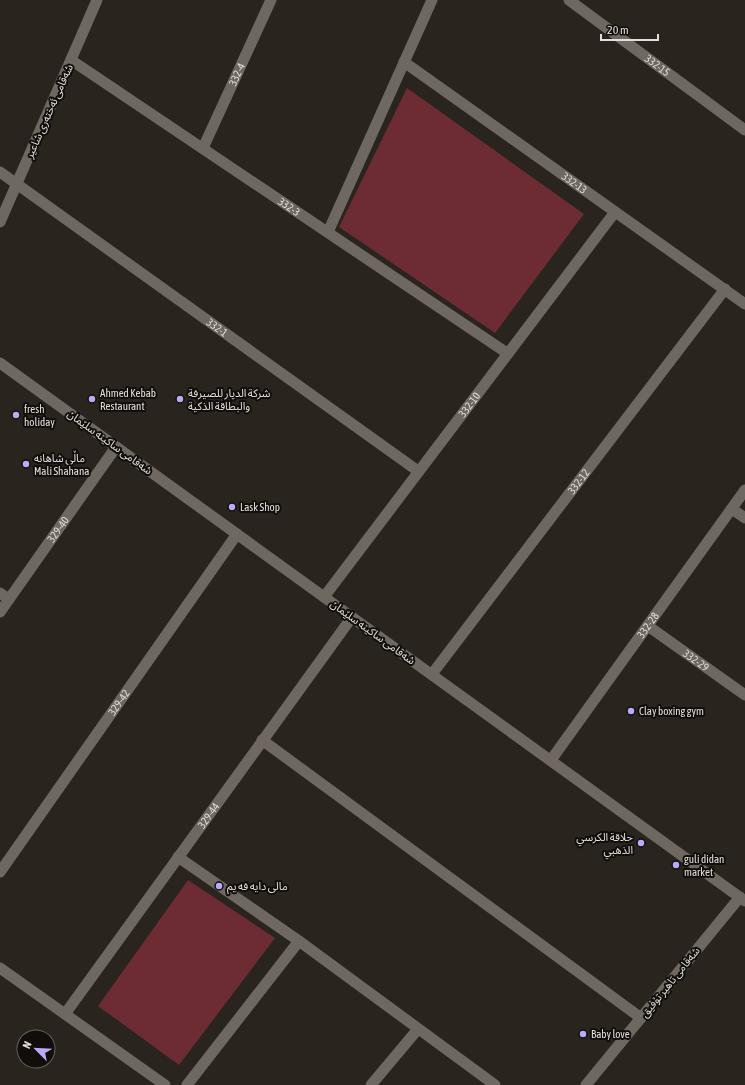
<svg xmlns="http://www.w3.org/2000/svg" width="745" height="1085" font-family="'Asap Condensed','Noto Sans Arabic',sans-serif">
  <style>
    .green { fill: #6d2b34 }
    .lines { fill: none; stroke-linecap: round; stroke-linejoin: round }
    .minor { stroke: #6f6861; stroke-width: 11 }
    .tertiary { stroke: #6f6861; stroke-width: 11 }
    .poi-dot { fill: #bbaaf6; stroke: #100d0b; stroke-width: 1.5 }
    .labels { text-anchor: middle; stroke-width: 4; stroke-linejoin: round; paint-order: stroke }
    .street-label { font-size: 11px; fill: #e2deda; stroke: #100d0b }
    .poi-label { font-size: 11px; fill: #e2deda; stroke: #100d0b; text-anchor: start }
  </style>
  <rect width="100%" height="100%" fill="#29241e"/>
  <path class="green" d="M407 88 584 214 495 333 339 227Z
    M188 880 275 938 179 1065 98 1006Z"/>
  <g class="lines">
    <g class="minor">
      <path id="s1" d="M569 0 745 130"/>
      <path id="s2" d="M71 60 507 353"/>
      <path id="s3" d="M404 62 745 304"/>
      <path id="s4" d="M203 148 271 0"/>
      <path id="s5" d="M0 172 418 471"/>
      <path d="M328 232 432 0"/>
      <path d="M732 509 745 518"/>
      <path d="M0 593 9 599"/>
      <path id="s6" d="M324 597 615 212"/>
      <path id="s7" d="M0 612 116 447"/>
      <path id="s8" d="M648 626 745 695"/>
      <path id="s9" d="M432 674 725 289"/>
      <path d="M262 740 641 1018"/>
      <path id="s10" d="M551 760 745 490"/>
      <path d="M178 857 299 941 495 1085"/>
      <path id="s11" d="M0 872 237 534"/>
      <path d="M0 968 165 1085"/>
      <path id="s12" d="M65 1014 352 617"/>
      <path d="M187 1085 299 941"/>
      <path d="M371 1085 418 1029"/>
    </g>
    <path class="tertiary" d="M0 222 97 0
      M0 363 745 901
      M586 1085 740 897"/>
  </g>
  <g class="poi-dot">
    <circle cx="92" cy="399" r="4"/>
    <circle cx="180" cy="399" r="4"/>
    <circle cx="16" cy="415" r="4"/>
    <circle cx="26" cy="464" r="4"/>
    <circle cx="232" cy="507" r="4"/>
    <circle cx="631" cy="711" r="4"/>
    <circle cx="641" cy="843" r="4"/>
    <circle cx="676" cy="865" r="4"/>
    <circle cx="219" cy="886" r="4"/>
    <circle cx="583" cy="1034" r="4"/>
  </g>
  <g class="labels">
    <g class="street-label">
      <text dy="4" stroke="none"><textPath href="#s1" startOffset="110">332-15</textPath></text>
      <text dy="4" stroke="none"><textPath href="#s4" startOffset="81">332-4</textPath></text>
      <text transform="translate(49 111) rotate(-66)" y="4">شەقامی ئەختەری شاعیر</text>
      <text dy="4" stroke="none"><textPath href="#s3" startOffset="209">332-13</textPath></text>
      <text dy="4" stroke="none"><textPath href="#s2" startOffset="263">332-3</textPath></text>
      <text dy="4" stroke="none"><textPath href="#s5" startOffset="267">332-1</textPath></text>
      <text dy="4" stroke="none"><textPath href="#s6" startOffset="241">332-10</textPath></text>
      <text transform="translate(110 442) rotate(36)" y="4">شەقامی ساکینە سلێمان</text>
      <text dy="4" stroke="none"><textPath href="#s9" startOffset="242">332-12</textPath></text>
      <text dy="4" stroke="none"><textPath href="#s7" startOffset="101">329-40</textPath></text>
      <text dy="4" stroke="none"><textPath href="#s10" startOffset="166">332-28</textPath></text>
      <text transform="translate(373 632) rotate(36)" y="4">شەقامی ساکینە سلێمان</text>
      <text dy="4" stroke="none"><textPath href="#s8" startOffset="59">332-29</textPath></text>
      <text dy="4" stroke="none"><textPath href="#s11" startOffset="207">329-42</textPath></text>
      <text dy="4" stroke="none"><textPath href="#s12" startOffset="245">329-44</textPath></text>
      <text transform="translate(670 982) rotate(-51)" y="4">شەقامی تاهیر تۆفیق</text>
    </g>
    <g class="poi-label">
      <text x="100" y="397">Ahmed Kebab<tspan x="100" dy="13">Restaurant</tspan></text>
      <text x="188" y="397">شركة الديار للصيرفة<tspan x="188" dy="13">والبطاقة الذكية</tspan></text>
      <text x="24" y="413">fresh<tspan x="24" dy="13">holiday</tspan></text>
      <text x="34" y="462">ماڵی شاھانە<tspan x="34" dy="13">Mali Shahana</tspan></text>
      <text x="240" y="511">Lask Shop</text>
      <text x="639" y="715">Clay boxing gym</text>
      <text x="633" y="841" text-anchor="end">حلاقة الكرسي<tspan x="633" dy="13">الذهبي</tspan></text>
      <text x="684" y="863">guli didan<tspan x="684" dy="13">market</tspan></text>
      <text x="227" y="890">مالى دايه فه يم</text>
      <text x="591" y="1038">Baby love</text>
    </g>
  </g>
  <g transform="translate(36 1049) rotate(294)"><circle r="19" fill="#100d0b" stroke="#64615e"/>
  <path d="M0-3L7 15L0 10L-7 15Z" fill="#bbaaf6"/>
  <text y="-6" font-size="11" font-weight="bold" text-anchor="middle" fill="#e2deda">N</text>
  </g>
  <path d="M601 34v6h57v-6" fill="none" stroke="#e2deda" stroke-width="2"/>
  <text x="607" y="34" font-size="12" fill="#e2deda" stroke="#100d0b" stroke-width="3" paint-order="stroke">20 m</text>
</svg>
